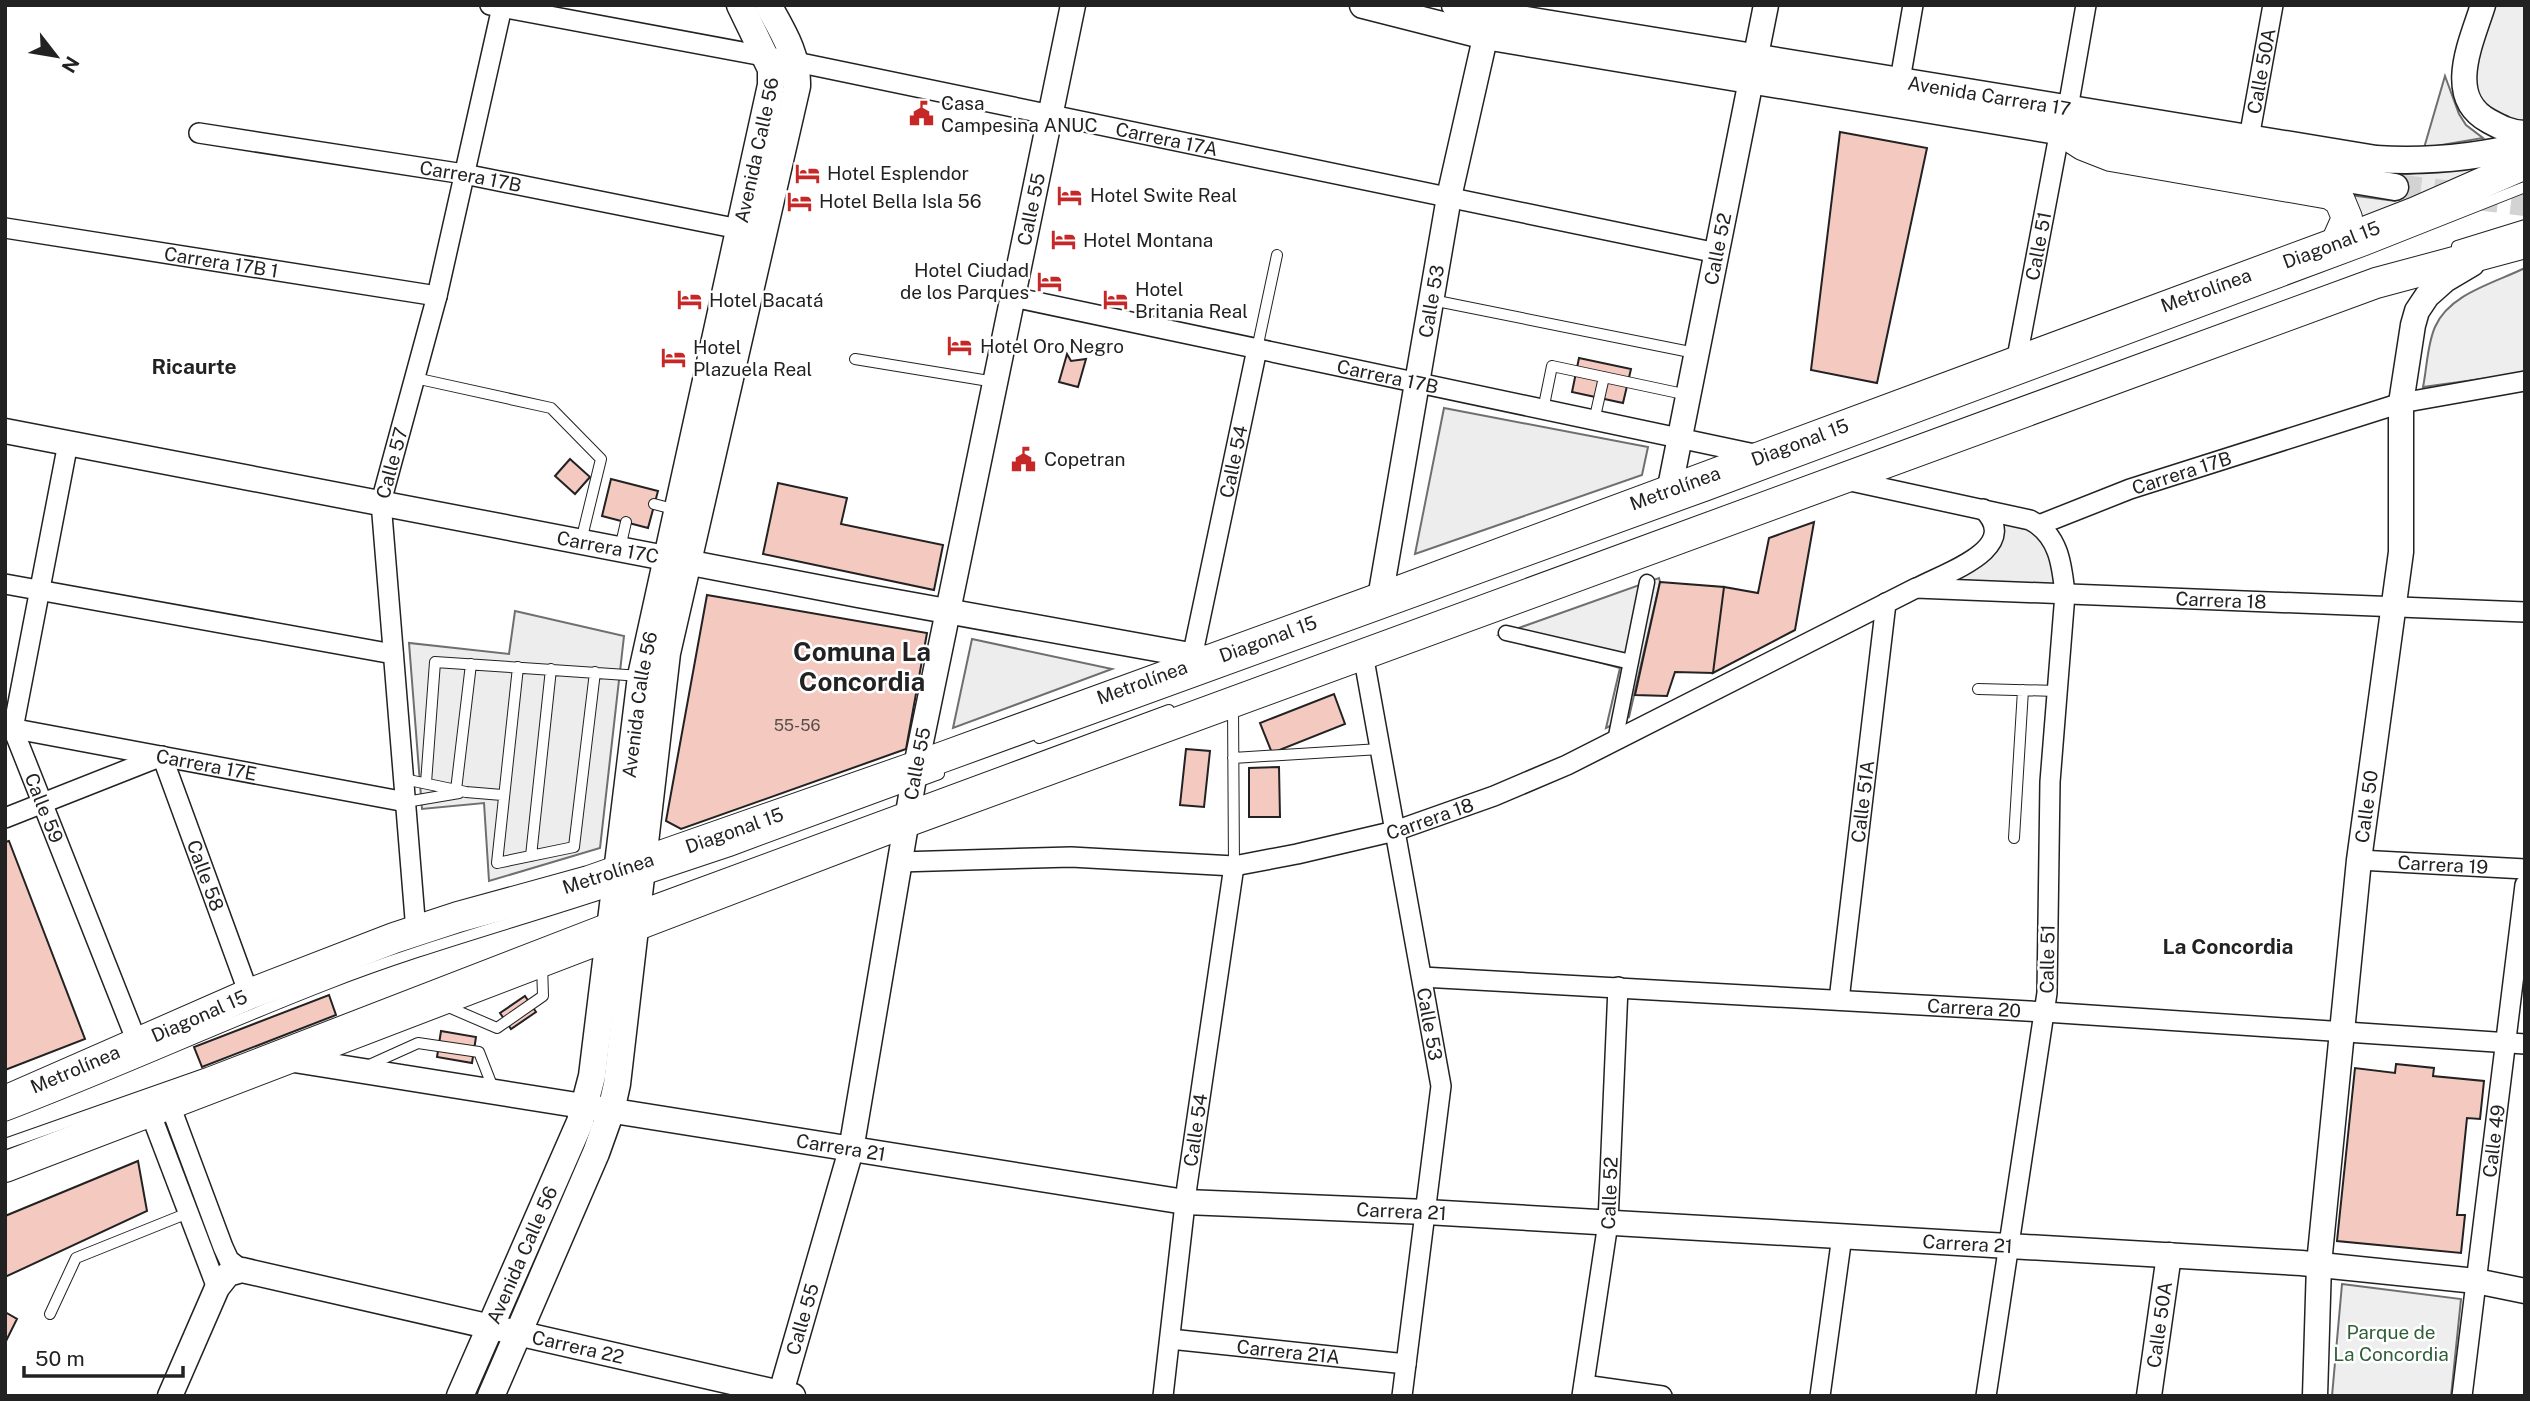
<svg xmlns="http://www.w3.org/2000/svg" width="2530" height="1401" font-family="'Public Sans',sans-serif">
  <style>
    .green { fill: #eee; stroke: #6f6f6f; stroke-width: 2 }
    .parking { fill: #ededed; stroke: #6f6f6f; stroke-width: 2 }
    .building { fill: #f3c9c0; stroke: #222; stroke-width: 2 }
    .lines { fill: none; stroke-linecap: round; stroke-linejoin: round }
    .secondary-tunnel { stroke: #d3d3d3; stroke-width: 26; stroke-dasharray: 26 13; stroke-linecap: butt }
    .service-casing { stroke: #222; stroke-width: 12 }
    .pedestrian-casing { stroke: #222; stroke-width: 17 }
    .minor-casing { stroke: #222; stroke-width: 22 }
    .tertiary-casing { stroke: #222; stroke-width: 27 }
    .secondary-casing { stroke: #222; stroke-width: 29 }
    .primary-casing { stroke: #222; stroke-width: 32 }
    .service { stroke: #fff; stroke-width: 10 }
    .pedestrian { stroke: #fff; stroke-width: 14 }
    .minor { stroke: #fff; stroke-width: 19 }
    .tertiary { stroke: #fff; stroke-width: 24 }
    .secondary { stroke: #fff; stroke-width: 26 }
    .primary { stroke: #fff; stroke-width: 30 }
    .labels { text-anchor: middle; stroke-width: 5; stroke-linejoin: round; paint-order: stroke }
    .number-label { font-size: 16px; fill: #564c4a }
    .street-label { font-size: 19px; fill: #222; stroke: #fff }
    .poi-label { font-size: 19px; fill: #222; stroke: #fff; text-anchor: start }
    .park-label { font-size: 19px; fill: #2f5e38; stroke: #fff }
    .neighbourhood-label { font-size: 21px; font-weight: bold; fill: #222; stroke: #fff }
    .district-label { font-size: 26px; font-weight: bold; fill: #222; stroke: #fff }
  </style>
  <rect width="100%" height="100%" fill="#fff"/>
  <path class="green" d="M2491 5H2525V126L2499 118 2477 96 2473 80Z
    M2525 268V373L2423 387C2427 368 2427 345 2435 327 2449 294 2494 283 2525 268Z
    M1659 578 1660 582 1629 717 1606 728 1620 668 1499 635Z
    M2342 1284 2461 1299 2451 1396H2332Z"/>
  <path class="parking" d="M2445 76 2459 114 2466 125 2483 138 2424 148Z
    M2483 166 2352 226 2349 195 2395 201 2398 175Z
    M1444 408 1648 447 1642 475 1415 554Z
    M1998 516 2021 522 2044 540 2059 587 1933 585 1971 566Z
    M515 611 624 636 600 848 489 881 484 803 422 809 409 643 509 654Z
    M972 639 1112 669 953 728Z"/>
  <path class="building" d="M1840 132 1927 148 1877 383 1811 370Z
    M1067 354 1071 361 1086 359 1078 387 1059 382Z
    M1579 358 1631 369 1623 403 1572 392Z
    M570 459 590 477 575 494 555 476Z
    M611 479 658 491 648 528 602 516Z
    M778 483 847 498 841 524 943 545 934 590 763 554Z
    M1814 522 1795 630 1713 673 1724 587 1758 593 1769 538Z
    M1660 582 1724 587 1713 673 1675 672 1667 696 1635 695Z
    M707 595 927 633 906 749 681 829 666 821Z
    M1334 694 1345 724 1272 753 1260 723Z
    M1186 749 1210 751 1204 807 1180 805Z
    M1279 767 1280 817H1249V768Z
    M9 841 85 1039 5 1070V842Z
    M329 995 336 1015 202 1067 194 1047Z
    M525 996 536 1012 511 1029 500 1013Z
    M441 1031 476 1037 472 1063 437 1057Z
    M2396 1064 2434 1068 2433 1076 2484 1081 2480 1119 2467 1118 2457 1215H2465L2461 1253 2337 1241 2355 1068 2395 1073Z
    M138 1161 147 1211 5 1277V1216Z
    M5 1312 17 1319 5 1343Z"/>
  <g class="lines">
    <path class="secondary-tunnel" d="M2395 187 2525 203"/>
    <defs>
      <path id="service" d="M2457 246 2525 225
        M1432 300 1695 353
        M1257 349 1277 255
        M855 359 995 382
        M415 378 551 408 601 459 581 541
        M1543 410 1552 366 1688 395
        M1594 421 1604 377
        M654 504 677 510
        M620 548 626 522
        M518 667 497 863 574 847 595 672
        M1978 689 2057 691
        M1233 706 1234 866
        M1039 738 1708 495 2366 250 2525 187
        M1233 758 1380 749
        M404 779 466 792 502 795
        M426 783 435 662 641 676
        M456 790 471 664
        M406 802 459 793
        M2014 838 2023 690
        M531 856 551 669
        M643 880 730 851 939 774
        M641 905 1169 710
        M446 1006 497 1028 543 996 542 965
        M367 1066 418 1043 479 1052 493 1088
        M5 1116C113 1075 217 1027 325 985 419 948 517 922 613 890
        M5 1144 207 1073 608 918
        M50 1314 76 1258 188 1213"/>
      <path id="pedestrian" d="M1506 633 1631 662
        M1615 741 1647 582"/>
      <g id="minor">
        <path id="s1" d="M490 5 796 62 1717 253"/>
        <path d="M1900 80 1913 5"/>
        <path d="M2068 108 2086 5"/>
        <path id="s2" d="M199 133 464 174 739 229"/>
        <path id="s3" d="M2249 138 2273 5"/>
        <path id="s4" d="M5 228 437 296"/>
        <path id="s5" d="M1013 297 1759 455"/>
        <path id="s6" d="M2016 363 2060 130"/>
        <path id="s7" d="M68 443 13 729 137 1042"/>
        <path d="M1846 480 2030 520C2059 535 2062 565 2065 594L2050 782 2047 993 1986 1396"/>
        <path id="s8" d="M2039 525 2130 489 2401 403 2525 381"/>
        <path d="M5 584 393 654"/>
        <path d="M1919 587C1947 572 2023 548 1983 509"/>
        <path id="s9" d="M1363 654 1441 1086 1402 1396"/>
        <path id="s10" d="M1190 667 1257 349"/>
        <path id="s11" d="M5 727 406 802"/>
        <path id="s12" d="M5 818 162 756 249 994"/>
        <path id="s13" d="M2359 860 2525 869"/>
        <path id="s14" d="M899 862 1071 857 1234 866 1297 854 1395 831 1494 796 1567 765 1916 588 2525 612"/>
        <path id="s15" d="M416 931 381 502 437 296 502 7"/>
        <path id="s16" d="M1422 977 2045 1012 2525 1044"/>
        <path id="s17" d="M1839 1000 1886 603"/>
        <path d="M170 1105 223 1247 229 1260 242 1270"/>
        <path d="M150 1112 217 1288"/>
        <path id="s18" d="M1170 1339 1406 1364"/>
        <path d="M1584 1385 1662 1396"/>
        <path id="s19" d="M1163 1396 1187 1186 1234 866"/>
        <path id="s20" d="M1582 1396 1608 1223 1618 987"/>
        <path d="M1820 1396 1842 1236"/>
        <path id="s21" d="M2462 1396 2525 885"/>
      </g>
      <g id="tertiary">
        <path d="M2483 5C2472 41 2444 97 2489 121 2500 127 2511 133 2525 133"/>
        <path id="s22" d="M5 431 858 595 1212 659"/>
        <path id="s23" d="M1669 492 1766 5"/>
        <path id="s24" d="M1380 598 1449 197 1490 16"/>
        <path id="s25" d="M288 1059 1185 1202 1426 1212 2301 1263 2476 1281 2525 1291"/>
        <path id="s26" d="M170 1396 217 1288 228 1274 242 1270 793 1396"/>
        <path id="s27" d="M780 1396 851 1150 916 766 1073 5"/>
        <path id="s28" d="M2149 1396 2169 1255"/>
        <path id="s29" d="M2315 1396 2319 1264 2359 860 2401 552V403L2413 325 2417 311 2427 296 2445 280 2472 264"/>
      </g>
      <g id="secondary">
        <path d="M1363 5 1485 36 2395 187"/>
        <path id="s30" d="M1455 5 1502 16 2376 159C2427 162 2475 158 2525 145"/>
        <path id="s31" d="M460 1396 580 1122 592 1076 641 676 771 85V69L740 5"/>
        <path d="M491 1396 596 1153 611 1111 617 1084 667 653 797 86C798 55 783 32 768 5"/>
      </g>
      <g id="primary">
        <path d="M2060 130 2083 145 2111 156 2330 194 2340 201 2347 218 2336 243"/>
        <path id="s32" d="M5 1101 249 994 394 938 458 917 589 881 929 762 1380 598 2336 243 2416 212 2525 164"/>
        <path d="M5 1167 906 822 2376 283 2525 243"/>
      </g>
    </defs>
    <use href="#service" class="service-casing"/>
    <use href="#pedestrian" class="pedestrian-casing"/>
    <use href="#minor" class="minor-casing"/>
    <use href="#tertiary" class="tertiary-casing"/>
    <use href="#secondary" class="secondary-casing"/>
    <use href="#primary" class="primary-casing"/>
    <use href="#service" class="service"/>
    <use href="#pedestrian" class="pedestrian"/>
    <use href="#minor" class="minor"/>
    <use href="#tertiary" class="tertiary"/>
    <use href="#secondary" class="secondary"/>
    <use href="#primary" class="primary"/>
  </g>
  <defs>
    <symbol id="civic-bare" viewBox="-9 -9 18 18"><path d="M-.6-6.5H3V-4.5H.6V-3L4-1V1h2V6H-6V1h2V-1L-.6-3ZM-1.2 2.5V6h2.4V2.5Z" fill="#c62828" stroke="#fff" stroke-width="2.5" paint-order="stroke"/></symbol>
    <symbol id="hotel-bare" viewBox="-9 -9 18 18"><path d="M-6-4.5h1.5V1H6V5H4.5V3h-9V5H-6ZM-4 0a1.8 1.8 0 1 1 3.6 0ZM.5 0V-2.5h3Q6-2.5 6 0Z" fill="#c62828" stroke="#fff" stroke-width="2.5" paint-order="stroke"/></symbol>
  </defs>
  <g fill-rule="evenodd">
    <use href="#civic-bare" x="904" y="96" width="35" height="35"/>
    <use href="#hotel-bare" x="790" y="156" width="35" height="35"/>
    <use href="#hotel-bare" x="1052" y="178" width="35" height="35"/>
    <use href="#hotel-bare" x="782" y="184" width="35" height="35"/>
    <use href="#hotel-bare" x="1046" y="222" width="35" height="35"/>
    <use href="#hotel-bare" x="1032" y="264" width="35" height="35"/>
    <use href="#hotel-bare" x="672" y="282" width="35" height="35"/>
    <use href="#hotel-bare" x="1098" y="282" width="35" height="35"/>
    <use href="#hotel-bare" x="942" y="328" width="35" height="35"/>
    <use href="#hotel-bare" x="656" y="340" width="35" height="35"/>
    <use href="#civic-bare" x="1006" y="442" width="35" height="35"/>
  </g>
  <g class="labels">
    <g class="number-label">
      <text x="797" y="731">55-56</text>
    </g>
    <g class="street-label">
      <text dy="7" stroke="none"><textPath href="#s3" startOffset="68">Calle 50A</textPath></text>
      <text dy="7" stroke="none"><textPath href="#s30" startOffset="542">Avenida Carrera 17</textPath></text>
      <text dy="7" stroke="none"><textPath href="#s1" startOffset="690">Carrera 17A</textPath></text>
      <text dy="7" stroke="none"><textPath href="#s31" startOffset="1288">Avenida Calle 56</textPath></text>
      <text dy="7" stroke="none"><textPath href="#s2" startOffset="275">Carrera 17B</textPath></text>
      <text dy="7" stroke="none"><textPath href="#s27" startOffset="1214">Calle 55</textPath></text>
      <text dy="7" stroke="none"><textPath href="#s32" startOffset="2480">Diagonal 15</textPath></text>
      <text dy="7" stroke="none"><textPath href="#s6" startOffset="119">Calle 51</textPath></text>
      <text dy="7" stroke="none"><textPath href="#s23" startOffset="248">Calle 52</textPath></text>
      <text dy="7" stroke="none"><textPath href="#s4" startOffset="219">Carrera 17B 1</textPath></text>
      <text transform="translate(2206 290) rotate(-20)" y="7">Metrolínea</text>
      <text dy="7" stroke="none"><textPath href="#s24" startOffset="301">Calle 53</textPath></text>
      <text dy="7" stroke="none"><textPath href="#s5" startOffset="383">Carrera 17B</textPath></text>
      <text dy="7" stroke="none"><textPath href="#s32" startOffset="1913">Diagonal 15</textPath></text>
      <text dy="7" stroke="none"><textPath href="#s10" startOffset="210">Calle 54</textPath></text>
      <text dy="7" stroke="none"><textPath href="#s15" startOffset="471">Calle 57</textPath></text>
      <text dy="7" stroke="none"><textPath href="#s8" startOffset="152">Carrera 17B</textPath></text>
      <text transform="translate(1675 488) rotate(-20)" y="7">Metrolínea</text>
      <text dy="7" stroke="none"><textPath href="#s22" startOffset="614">Carrera 17C</textPath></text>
      <text dy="7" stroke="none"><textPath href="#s14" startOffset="1381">Carrera 18</textPath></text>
      <text dy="7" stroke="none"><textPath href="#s32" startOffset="1346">Diagonal 15</textPath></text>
      <text transform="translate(1142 682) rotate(-20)" y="7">Metrolínea</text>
      <text dy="7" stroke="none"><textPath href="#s31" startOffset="721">Avenida Calle 56</textPath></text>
      <text dy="7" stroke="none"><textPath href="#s27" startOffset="648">Calle 55</textPath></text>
      <text dy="7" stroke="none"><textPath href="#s11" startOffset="205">Carrera 17E</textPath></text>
      <text dy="7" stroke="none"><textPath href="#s17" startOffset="200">Calle 51A</textPath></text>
      <text dy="7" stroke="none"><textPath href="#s29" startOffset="592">Calle 50</textPath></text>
      <text dy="7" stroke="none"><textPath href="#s7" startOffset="376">Calle 59</textPath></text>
      <text dy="7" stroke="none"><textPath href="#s14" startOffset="537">Carrera 18</textPath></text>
      <text dy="7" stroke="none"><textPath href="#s32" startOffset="779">Diagonal 15</textPath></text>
      <text dy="7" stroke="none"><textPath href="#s13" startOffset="84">Carrera 19</textPath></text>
      <text transform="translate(608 873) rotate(-18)" y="7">Metrolínea</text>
      <text dy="7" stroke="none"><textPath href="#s12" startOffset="296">Calle 58</textPath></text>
      <text transform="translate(2047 959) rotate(-89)" y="7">Calle 51</text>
      <text dy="7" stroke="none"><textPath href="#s16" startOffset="553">Carrera 20</textPath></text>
      <text dy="7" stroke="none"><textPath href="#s32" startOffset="212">Diagonal 15</textPath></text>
      <text dy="7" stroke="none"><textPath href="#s9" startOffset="376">Calle 53</textPath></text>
      <text transform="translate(75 1069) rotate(-23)" y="7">Metrolínea</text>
      <text dy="7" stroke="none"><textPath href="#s19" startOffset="268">Calle 54</textPath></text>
      <text dy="7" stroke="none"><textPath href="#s21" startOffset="257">Calle 49</textPath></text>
      <text dy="7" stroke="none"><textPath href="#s25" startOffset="560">Carrera 21</textPath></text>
      <text dy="7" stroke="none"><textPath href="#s20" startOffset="205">Calle 52</textPath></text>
      <text dy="7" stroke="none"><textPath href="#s25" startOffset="1125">Carrera 21</textPath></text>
      <text dy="7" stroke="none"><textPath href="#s25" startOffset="1692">Carrera 21</textPath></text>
      <text dy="7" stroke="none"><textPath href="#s31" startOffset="154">Avenida Calle 56</textPath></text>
      <text dy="7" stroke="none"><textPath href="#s27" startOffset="80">Calle 55</textPath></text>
      <text dy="7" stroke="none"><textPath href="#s28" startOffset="72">Calle 50A</textPath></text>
      <text dy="7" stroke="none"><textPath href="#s26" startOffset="495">Carrera 22</textPath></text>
      <text dy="7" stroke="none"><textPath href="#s18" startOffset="119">Carrera 21A</textPath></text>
    </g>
    <g class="poi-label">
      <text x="941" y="110">Casa<tspan x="941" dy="22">Campesina ANUC</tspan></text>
      <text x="827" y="180">Hotel Esplendor</text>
      <text x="1090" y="202">Hotel Swite Real</text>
      <text x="819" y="208">Hotel Bella Isla 56</text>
      <text x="1083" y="247">Hotel Montana</text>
      <text x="1029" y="277" text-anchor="end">Hotel Ciudad<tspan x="1029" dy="22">de los Parques</tspan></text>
      <text x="1135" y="296">Hotel<tspan x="1135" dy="22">Britania Real</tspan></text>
      <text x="709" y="307">Hotel Bacatá</text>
      <text x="980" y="353">Hotel Oro Negro</text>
      <text x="693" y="354">Hotel<tspan x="693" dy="22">Plazuela Real</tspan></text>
      <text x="1044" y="466">Copetran</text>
    </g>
    <g class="park-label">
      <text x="2391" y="1339">Parque de<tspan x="2391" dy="22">La Concordia</tspan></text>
    </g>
    <g class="neighbourhood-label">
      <text x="194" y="374">Ricaurte</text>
      <text x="2228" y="954">La Concordia</text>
    </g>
    <g class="district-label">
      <text x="862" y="661">Comuna La<tspan x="862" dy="30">Concordia</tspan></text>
    </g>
  </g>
  <rect width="2530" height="1401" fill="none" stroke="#222222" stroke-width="14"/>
  <g transform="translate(56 56) rotate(121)" stroke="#ffffff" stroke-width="5" paint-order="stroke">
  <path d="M0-5L12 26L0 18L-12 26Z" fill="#222222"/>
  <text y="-10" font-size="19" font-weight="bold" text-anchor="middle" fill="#222222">N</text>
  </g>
  <path d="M24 1366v10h159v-10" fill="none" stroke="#222222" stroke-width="3.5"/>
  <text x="35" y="1366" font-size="21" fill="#222222" stroke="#ffffff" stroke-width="5" paint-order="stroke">50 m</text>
</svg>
